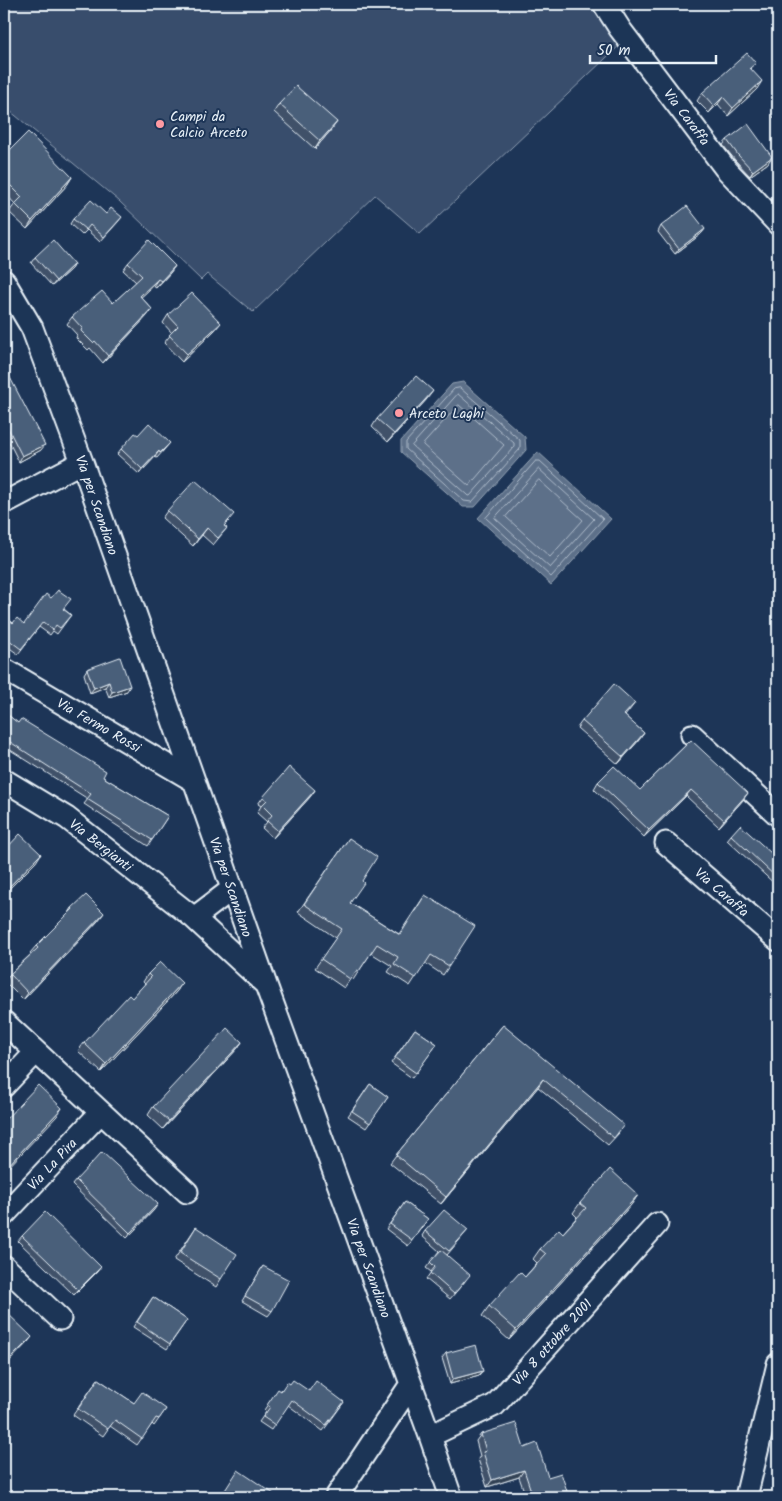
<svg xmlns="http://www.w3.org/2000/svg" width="782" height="1501" font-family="Kalam,sans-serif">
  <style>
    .green { fill: #374d6c; stroke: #909fb2 }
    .water { fill: #5d7089; stroke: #95a4b5 }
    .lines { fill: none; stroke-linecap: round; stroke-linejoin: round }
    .shore { stroke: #b0bdcc; stroke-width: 1 }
    .minor-casing { stroke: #e8f1f8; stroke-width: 25 }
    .minor { stroke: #1d3557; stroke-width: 21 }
    .wall { fill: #3f5169; stroke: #e8f1f8 }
    .shaded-wall { fill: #334255; stroke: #e8f1f8 }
    .building { fill: #495e7a; stroke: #e8f1f8 }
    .poi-dot { fill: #ff9aa2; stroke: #1d3557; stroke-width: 2 }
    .labels { text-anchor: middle; stroke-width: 4; stroke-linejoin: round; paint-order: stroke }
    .poi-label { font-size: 14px; fill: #e8f1f8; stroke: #1d3557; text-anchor: start }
    .street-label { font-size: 14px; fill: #e8f1f8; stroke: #1d3557 }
  </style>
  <rect width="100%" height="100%" fill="#1d3557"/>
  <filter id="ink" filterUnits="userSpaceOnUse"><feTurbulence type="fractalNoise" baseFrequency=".02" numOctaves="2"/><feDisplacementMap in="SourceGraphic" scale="10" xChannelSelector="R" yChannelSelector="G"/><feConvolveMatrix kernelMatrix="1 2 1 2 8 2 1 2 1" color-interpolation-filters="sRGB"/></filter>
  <g filter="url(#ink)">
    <path class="green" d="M4 4H597L623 42 420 234 375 195 253 312 207 274 201 280 119 201 4 106Z"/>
    <path class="water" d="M463 382 525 437 526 450 475 507H463L401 452V441L452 384Z
      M538 452 611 519 551 585 478 518Z"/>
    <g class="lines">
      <path class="shore" d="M460 388 520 440V449L472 502 464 501 406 449V442L454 389Z
        M458 394 514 443V447L470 496 467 495 412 446Z
        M459 405 504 445 469 486 423 445Z
        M536 461H540L603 519 551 577 486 518Z
        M539 469 594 519 550 568 495 518Z
        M539 480 583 520 550 557 506 517Z"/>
      <defs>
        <path id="minor" d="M604 4 620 29 725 168 778 224
          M4 281 32 328 82 462 266 985 430 1436 451 1497
          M4 503 82 462
          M4 669 194 781
          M692 735 778 815
          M4 780 67 818 194 918 264 983
          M666 843 778 940
          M194 918 232 889
          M4 1022 187 1192
          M4 1086 36 1052
          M4 1215 101 1112
          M4 1266 60 1319
          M430 1436 495 1405 657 1224
          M336 1497 411 1384
          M746 1497 778 1364"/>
      </defs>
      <use href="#minor" class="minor-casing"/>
      <use href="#minor" class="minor"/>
    </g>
    <path class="wall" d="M751 69 757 89 728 116 718 104 709 113 697 101 702 93Z
      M279 104 337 122 331 130 315 149 274 112Z
      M778 110V122L773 117Z
      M727 140 768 163 750 176 735 160 723 145Z
      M4 156 72 177 67 185 27 229 9 212 15 204 4 192Z
      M106 214 122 217 118 222 100 242 87 230 82 235 70 224 73 219Z
      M661 226 705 229 701 234 675 254 658 232Z
      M35 257 74 264 71 269 52 286 31 263Z
      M128 263 175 266 170 273 156 288 153 286 141 297 152 309 147 316 103 363 90 348 88 350 76 338 77 335 67 324 72 317 113 303 136 282 123 270Z
      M168 315 215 330 182 362 164 343 172 333 163 323Z
      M4 366 41 450 19 462 4 432Z
      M427 399 388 442 372 427 377 419Z
      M138 435 170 443 157 458 155 457 139 474 117 454 121 449Z
      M167 511 229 521 224 526 227 528 213 545 202 535 193 546 162 518Z
      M64 609 71 615 57 634 53 631 50 635 39 627 18 654 4 644V616L13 623 24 624Z
      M87 669 127 691 109 697 105 687 90 693 84 674Z
      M635 703 625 716 644 733 639 740 618 764 577 728 582 721Z
      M4 712 18 723 103 777 168 816 148 846 84 804 88 799 4 746Z
      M691 740 743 800 719 827 686 796 644 837 594 789 598 782 640 790Z
      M315 790 310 797 273 838 262 828 267 822 257 813 261 806 258 804 263 797Z
      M731 835 771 853 778 845V887L727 840Z
      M349 838 362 881 350 903 399 934 425 895 449 966 443 975 425 963 410 986 388 972 392 966 371 953 353 980 351 978 344 988 315 968 336 938 298 912Z
      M72 908 98 921 23 1000 5 982 10 974 31 954 30 953 36 946 67 916Z
      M148 974 182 983 177 991 101 1072 78 1051 84 1043 132 998 145 984 143 982Z
      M503 1025 619 1133 608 1145 538 1087 441 1204 390 1163 396 1155Z
      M415 1029 437 1044 412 1078 391 1063Z
      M242 1042 237 1049 163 1129 148 1115 153 1107Z
      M370 1084 388 1097 366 1128 348 1116Z
      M76 1180 154 1210 127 1238 72 1185Z
      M638 1195 631 1205 509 1340 482 1316 489 1306 525 1277 537 1263 533 1259 540 1249 563 1233 577 1217 573 1213 580 1203Z
      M405 1202 428 1219 408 1246 386 1229Z
      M196 1227 221 1279 216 1287 174 1260Z
      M468 1230 447 1255 466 1280 450 1299 426 1279 431 1272 426 1268 439 1251 422 1236 425 1231Z
      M22 1236 97 1272 74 1295 18 1241Z
      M263 1266 272 1311 268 1316 242 1301Z
      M153 1297 187 1320 167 1349 133 1327Z
      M446 1353 483 1371 479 1376 450 1384 442 1358Z
      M98 1379 134 1403 166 1409 154 1426 152 1424 137 1445 110 1426 103 1436 73 1415Z
      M290 1384 344 1402 323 1431 288 1405 271 1430 259 1422 266 1412 264 1410 275 1394Z
      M481 1434 524 1448 548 1477 567 1491 563 1497H526L519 1477 487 1487 478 1459 480 1456 476 1441Z"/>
    <path class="shaded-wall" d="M762 81 757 89 728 116 733 108Z
      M723 97 718 104 709 113 714 106Z
      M337 122 331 130 315 149 320 141Z
      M772 157 768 163 750 176 753 171Z
      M72 177 67 185 27 229 32 221Z
      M705 229 701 234 675 254 679 249Z
      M74 264 71 269 52 286 56 281Z
      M175 266 170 273 156 288 161 281Z
      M158 279 153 286 135 303 140 296Z
      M152 309 147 316 103 363 108 356Z
      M221 323 215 330 182 362 187 354Z
      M433 391 427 399 388 442 394 434Z
      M45 445 41 450 19 462 22 456Z
      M159 451 155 457 139 474 142 469Z
      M207 528 202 535 193 546 198 539Z
      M109 682 105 687 90 693 94 688Z
      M130 686 127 691 109 697 112 692Z
      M644 733 639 740 618 764 623 757Z
      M315 790 310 797 273 838 278 831Z
      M691 790 686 796 644 837 649 830Z
      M748 793 743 800 719 827 724 820Z
      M41 854 36 862 4 894V892Z
      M104 913 98 921 23 1000 28 993Z
      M182 983 177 991 101 1072 106 1064Z
      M242 1042 237 1049 163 1129 169 1121Z
      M543 1079 538 1087 441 1204 446 1197Z
      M62 1108 57 1116 4 1172V1170Z
      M638 1195 631 1205 509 1340 516 1330Z
      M158 1204 154 1210 127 1238 130 1233Z
      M101 1267 97 1272 74 1295 78 1290Z
      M32 1337 28 1342 4 1367 5 1364Z
      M483 1371 479 1376 450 1384 453 1379Z
      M524 1470 519 1477 487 1487 492 1480Z
      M567 1491 563 1497H549Z"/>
    <path class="building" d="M747 53 756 63 750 68 762 81 733 108 723 97 714 106 702 93Z
      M296 86 337 122 320 141 279 104Z
      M748 124 772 157 753 171 738 155 727 140Z
      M28 132 72 177 32 221 15 204 22 197 4 179V156Z
      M91 200 106 214 111 208 122 217 104 237 90 225 86 230 73 219Z
      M687 206 705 229 679 249 661 226Z
      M53 240 74 264 56 281 35 257Z
      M149 240 175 266 161 281 158 279 140 296 152 309 108 356 95 341 93 343 81 331 82 328 72 317 102 291 113 303 142 276 128 263Z
      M192 293 221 323 187 354 169 335 178 326 168 315Z
      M4 366 45 445 22 456 6 424 8 423 4 415Z
      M416 376 433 391 394 434 377 419Z
      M149 423 170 443 160 453 159 451 142 469 121 449 135 433 138 435Z
      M195 480 234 514 224 526 227 528 218 538 207 528 198 539 167 511Z
      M58 590 71 599 63 609 71 615 60 628 56 625 53 630 43 622 21 649 4 636V616L13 623 17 618 24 624 46 594 51 598Z
      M120 657 130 686 112 692 109 682 94 688 87 669Z
      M614 684 635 703 624 715 644 733 623 757 582 721Z
      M4 712 18 723 21 719 106 771 103 777 168 816 152 840 87 799 91 794 7 740 5 744H4Z
      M691 740 748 793 724 820 691 790 649 830 598 782 614 766 640 790Z
      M289 767 315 790 278 831 267 821 272 815 262 805 267 800 263 797Z
      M740 825 771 853 778 845V879L731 835Z
      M20 834 41 854 4 892V851Z
      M349 838 377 857 362 881 364 883 350 903 400 935 425 895 475 926 449 966 431 955 416 978 394 964 398 957 377 944 359 971 357 970 350 979 321 959 342 929 304 904Z
      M86 895 104 913 28 993 10 974 38 948 36 946 73 909 72 908Z
      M160 962 182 983 106 1064 84 1043 129 995 132 998 151 977 148 974Z
      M503 1025 624 1125 614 1138 543 1079 446 1197 396 1155Z
      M227 1028 242 1042 169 1121 153 1107Z
      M415 1029 437 1044 416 1073 395 1058Z
      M370 1084 388 1097 370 1123 352 1111Z
      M38 1085 62 1108 4 1170V1121Z
      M102 1152 158 1204 130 1233 76 1180Z
      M610 1169 638 1195 516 1330 489 1306 520 1272 525 1277 546 1254 540 1249 559 1229 563 1233 586 1208 580 1203Z
      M405 1202 428 1219 412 1240 390 1224Z
      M444 1210 468 1230 449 1251 425 1231Z
      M45 1212 101 1267 78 1290 22 1236Z
      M196 1227 237 1254 221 1279 180 1253Z
      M441 1250 470 1275 454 1294 430 1273 435 1267 430 1262Z
      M263 1266 289 1280 272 1311 245 1296Z
      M153 1297 187 1320 170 1344 137 1322Z
      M4 1310 32 1337 5 1364H4Z
      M476 1345 483 1371 453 1379 446 1353Z
      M98 1379 134 1403 142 1392 166 1409 159 1419 156 1418 142 1439 115 1420 108 1429 78 1409Z
      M293 1380 309 1391 316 1381 344 1402 326 1425 292 1400 275 1425 263 1417 270 1407 267 1405 278 1389 281 1391 287 1382 290 1384Z
      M516 1423 524 1448 537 1443 548 1477 561 1473 567 1491 549 1497H533L524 1470 492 1480 483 1452 486 1451 481 1434Z
      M238 1470 274 1494 271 1497H226L222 1495Z"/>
  </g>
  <g class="poi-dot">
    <circle cx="160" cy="124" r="5"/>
    <circle cx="399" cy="413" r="5"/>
  </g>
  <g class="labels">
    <g class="poi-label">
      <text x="170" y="121">Campi da<tspan x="170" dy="16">Calcio Arceto</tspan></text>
      <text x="409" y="418">Arceto Laghi</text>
    </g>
    <g class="street-label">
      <text transform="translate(687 117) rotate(53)" y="5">Via Caraffa</text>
      <text transform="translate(97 505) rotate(71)" y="5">Via per Scandiano</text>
      <text transform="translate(99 725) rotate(30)" y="5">Via Fermo Rossi</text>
      <text transform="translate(101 845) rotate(38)" y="5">Via Bergianti</text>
      <text transform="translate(231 887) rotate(71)" y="5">Via per Scandiano</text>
      <text transform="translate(722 892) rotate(41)" y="5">Via Caraffa</text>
      <text transform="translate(52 1164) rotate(-47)" y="5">Via La Pira</text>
      <text transform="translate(369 1268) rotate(70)" y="5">Via per Scandiano</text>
      <text transform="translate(552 1342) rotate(-48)" y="5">Via 8 ottobre 2001</text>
    </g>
  </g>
  <rect width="782" height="1501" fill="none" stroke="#1d3557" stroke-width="20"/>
  <rect x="10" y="10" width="762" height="1481" fill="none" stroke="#e8f1f8" stroke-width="2" filter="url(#ink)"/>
  <path d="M590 55v8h126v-8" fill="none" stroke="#e8f1f8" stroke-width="2.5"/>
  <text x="597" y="55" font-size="15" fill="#e8f1f8" stroke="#1d3557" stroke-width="4" paint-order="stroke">50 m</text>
</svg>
